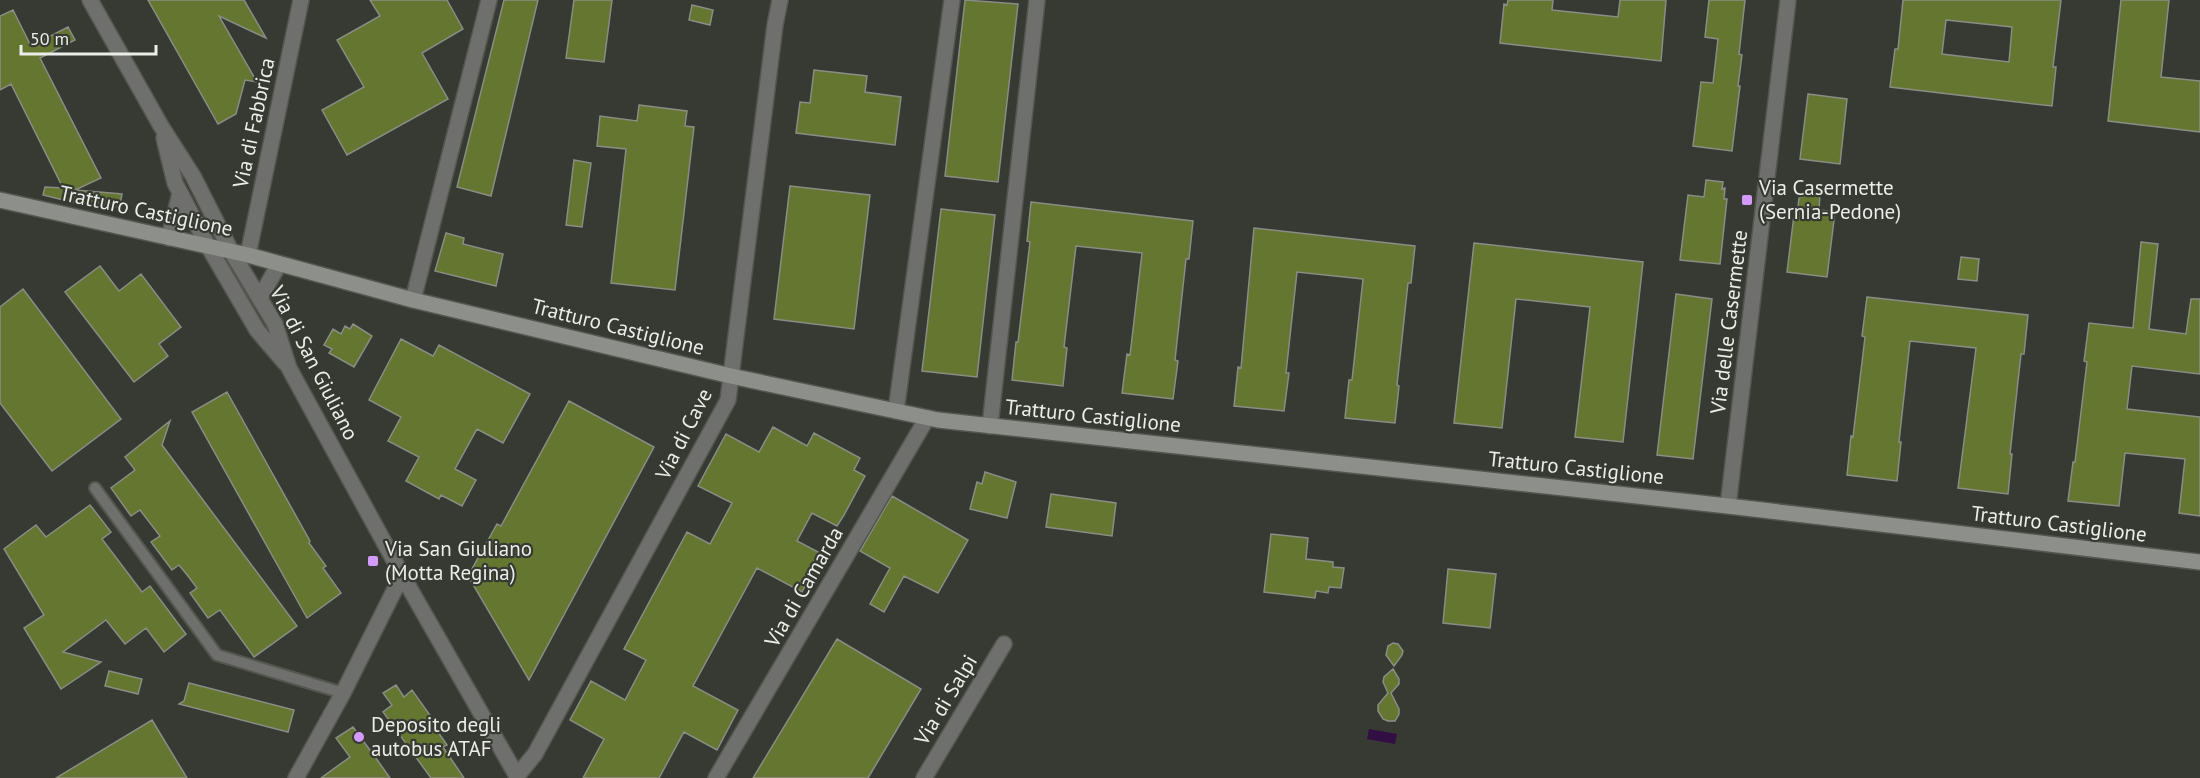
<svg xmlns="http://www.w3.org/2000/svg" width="2200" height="778" font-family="'PT Sans',sans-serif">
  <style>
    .water { fill: #310f45 }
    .building { fill: #64762f; stroke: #8a8c86; stroke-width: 1.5; fill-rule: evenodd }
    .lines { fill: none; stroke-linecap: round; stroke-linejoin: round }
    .lane-casing { stroke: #545650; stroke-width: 14 }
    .street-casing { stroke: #545650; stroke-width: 18 }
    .secondary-casing { stroke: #545650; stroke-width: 18 }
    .lane { stroke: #6f706d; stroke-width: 10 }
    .street { stroke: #6f706d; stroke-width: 15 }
    .secondary { stroke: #8d8f8b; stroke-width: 15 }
    .poi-dot { fill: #d39cfc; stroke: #373933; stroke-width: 2 }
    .labels { text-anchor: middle; stroke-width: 4.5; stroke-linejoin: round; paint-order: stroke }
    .street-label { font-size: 21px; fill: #ebede9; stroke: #373933 }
    .poi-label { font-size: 21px; fill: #ebede9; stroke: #373933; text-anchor: start }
  </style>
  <rect width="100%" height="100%" fill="#373933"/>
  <path class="water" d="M1369 729 1397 734 1395 744 1367 739Z"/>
  <path class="building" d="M148 0H244L266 38 219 16 257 82 245 80 236 114 218 124Z
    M370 0H447L463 29 422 53 448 99 347 155 322 110 364 87 337 40 380 16Z
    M504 0H538L491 196 457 187Z
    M574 0H612L604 62 566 58Z
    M965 0 1018 4 998 182 945 176Z
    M1508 0H1553L1552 10 1618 17 1620 0H1666L1661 61 1500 43 1504 4 1507 5Z
    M1709 0H1745L1739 54 1742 55 1738 86H1740L1732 151 1693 146 1701 82 1713 83 1718 39 1705 37Z
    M1903 0H2061L2053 67H2056L2052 106 1890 87 1895 49H1898ZM1946 20 2012 27 2009 62 1942 54Z
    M2121 0H2169L2161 77 2200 81V132L2108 121Z
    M692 5 713 10 710 25 689 20Z
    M13 10 31 46 68 27 75 40 40 58 101 178 75 190 122 194 120 205 108 211 43 195 45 187 63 188 11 84 0 90V16Z
    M814 70 867 76 865 92 901 97 895 145 796 133 800 102 810 103Z
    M1808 94 1847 99 1840 164 1800 159Z
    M639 105 687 111 685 126 694 127 675 290 611 283 626 149 597 146 600 116 637 121Z
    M574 160 591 163 582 227 566 225Z
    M1706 180 1723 182 1722 189 1725 188 1724 199H1727L1720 264 1680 260 1688 195 1704 197Z
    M790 186 870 195 854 329 774 319Z
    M1804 192 1820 194 1819 210 1835 212 1827 277 1787 272 1795 207H1798L1799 198 1804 196Z
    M1031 202 1193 221 1189 259H1186L1175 360 1178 361 1173 399 1122 393 1127 354 1130 355 1142 253 1076 246 1064 347 1067 348 1063 386 1012 380 1016 342H1018L1030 242 1027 241Z
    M941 209 995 215 977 377 922 371Z
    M1254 228 1415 246 1411 283H1408L1397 385 1399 386 1395 423 1345 418 1349 380H1352L1363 279 1297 272 1286 373H1289L1284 411 1234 406 1238 367 1241 368Z
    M446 233 464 238 463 244 503 254 496 286 435 271Z
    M2141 242 2158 244 2149 329 2186 334 2191 299H2200V374L2132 366 2127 409 2200 417V516L2179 513 2185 459 2125 453 2119 506 2068 501 2073 462H2075L2087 362 2084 361 2089 323 2133 328Z
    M1474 243 1643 262 1623 442 1575 437 1590 307 1516 299 1502 428 1454 423Z
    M1961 257 1979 259 1977 281 1958 279Z
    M100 266 119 291 141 274 181 327 159 344 168 356 134 382 65 292Z
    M23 289 121 419 52 471 0 403V307Z
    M1676 294 1712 299 1693 459 1657 455Z
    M1867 297 2028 315 2024 354H2021L2010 454H2012L2008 494 1958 488 1976 348 1910 341 1899 442H1901L1897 481 1847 475 1851 436 1853 437 1865 337 1862 336Z
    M353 324 372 336 354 367 329 353 332 349 324 345 333 329 341 334 345 326 350 329Z
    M401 339 433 356 439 345 530 394 503 443 477 429 455 469 476 480 462 506 441 495 439 499 406 481 419 457 388 441 401 417 369 400Z
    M227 392 310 541 309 543 326 566 323 568 341 593 307 618 192 412Z
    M569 401 654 447 529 680 468 576 497 524 501 526Z
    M170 421 162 445 297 626 254 657 220 610 208 618 190 593 197 588 188 576 179 565 172 570 151 542 160 536 140 510 131 516 111 488 135 470 125 457Z
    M773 427 807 446 814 433 860 458 854 470 865 476 844 515 837 526 812 513 797 541 822 554 802 592 757 568 693 686 738 710 717 750 684 732 659 778H583L604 739 570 720 591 681 625 700 646 660 624 649 687 532 710 544 732 503 698 486 726 434 759 452Z
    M985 472 1016 482 1007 518 970 509 977 482 982 484Z
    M1051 494 1116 503 1112 536 1046 527Z
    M892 496 968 540 938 593 904 576 884 612 870 604 890 568 860 551Z
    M90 505 111 532 102 539 142 592 150 586 186 634 164 652 146 628 125 644 106 620 63 652 101 662 61 689 24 628 44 615 4 549 36 525 46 537Z
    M1271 534 1308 538 1306 559 1333 562V567L1344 568 1341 588 1329 587 1328 593 1316 591 1315 598 1264 592Z
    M1448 569 1496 574 1490 628 1443 623Z
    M837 639 921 689 868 778H753Z
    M1393 643 1398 644 1403 651 1402 655 1394 666 1386 655 1388 646Z
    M1393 669 1399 679V684L1391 693 1399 709V714L1395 721H1388L1383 719 1378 711V705L1388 693 1383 682 1384 677Z
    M109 671 142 679 138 694 105 686Z
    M189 683 294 710 288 732 179 704 184 701Z
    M396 685 404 697 412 690 432 718 429 719 447 745 443 747 464 778H431L383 712 392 705 383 693Z
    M152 720 187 778H56Z
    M353 727 378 761 390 778H321L350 757 336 738Z"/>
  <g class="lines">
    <defs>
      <path id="lane" d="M95 488 217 655 343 693"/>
      <path id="street" d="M90 0 161 126 193 176 231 251 275 324 289 368 402 575 518 778
        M164 138 175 183 208 246 257 330 285 363
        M169 238 180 193
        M248 255 301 0
        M260 298 279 264
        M413 300 489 0
        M896 411 952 0
        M990 426 1037 0
        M1728 506 1788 0
        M517 776 535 754 728 400 775 25 780 0
        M296 778 343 693 402 575
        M716 778 927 418
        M924 778 1004 644"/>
      <path id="secondary" d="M0 200 248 255 413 300 731 376 938 420 1728 506 2200 562"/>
    </defs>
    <use href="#lane" class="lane-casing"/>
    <use href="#street" class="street-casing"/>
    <use href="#secondary" class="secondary-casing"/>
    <use href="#lane" class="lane"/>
    <use href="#street" class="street"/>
    <use href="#secondary" class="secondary"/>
  </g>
  <g class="poi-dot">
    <rect x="1741" y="194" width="12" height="12" rx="3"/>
    <rect x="367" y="555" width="12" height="12" rx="3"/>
    <circle cx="359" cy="737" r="6"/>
  </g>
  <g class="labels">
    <g class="street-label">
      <text transform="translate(254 123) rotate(-78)" y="7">Via di Fabbrica</text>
      <text transform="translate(146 211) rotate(12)" y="7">Tratturo Castiglione</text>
      <text transform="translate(1729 322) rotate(-83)" y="7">Via delle Casermette</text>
      <text transform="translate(618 327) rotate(14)" y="7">Tratturo Castiglione</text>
      <text transform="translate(314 363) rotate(63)" y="7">Via di San Giuliano</text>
      <text transform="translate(1093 416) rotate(6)" y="7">Tratturo Castiglione</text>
      <text transform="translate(684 434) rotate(-63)" y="7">Via di Cave</text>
      <text transform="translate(1576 468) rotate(6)" y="7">Tratturo Castiglione</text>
      <text transform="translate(2059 524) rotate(7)" y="7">Tratturo Castiglione</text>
      <text transform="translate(804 587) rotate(-60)" y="7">Via di Camarda</text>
      <text transform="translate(946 700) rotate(-59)" y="7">Via di Salpi</text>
    </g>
    <g class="poi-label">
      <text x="1759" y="195">Via Casermette<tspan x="1759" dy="24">(Sernia-Pedone)</tspan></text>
      <text x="385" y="556">Via San Giuliano<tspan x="385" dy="24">(Motta Regina)</tspan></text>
      <text x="371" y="732">Deposito degli<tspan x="371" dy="24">autobus ATAF</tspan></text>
    </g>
  </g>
  <path d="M21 45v9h135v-9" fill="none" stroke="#ebede9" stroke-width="3"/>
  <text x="30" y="45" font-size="18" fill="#ebede9" stroke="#373933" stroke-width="4.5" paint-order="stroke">50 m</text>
</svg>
